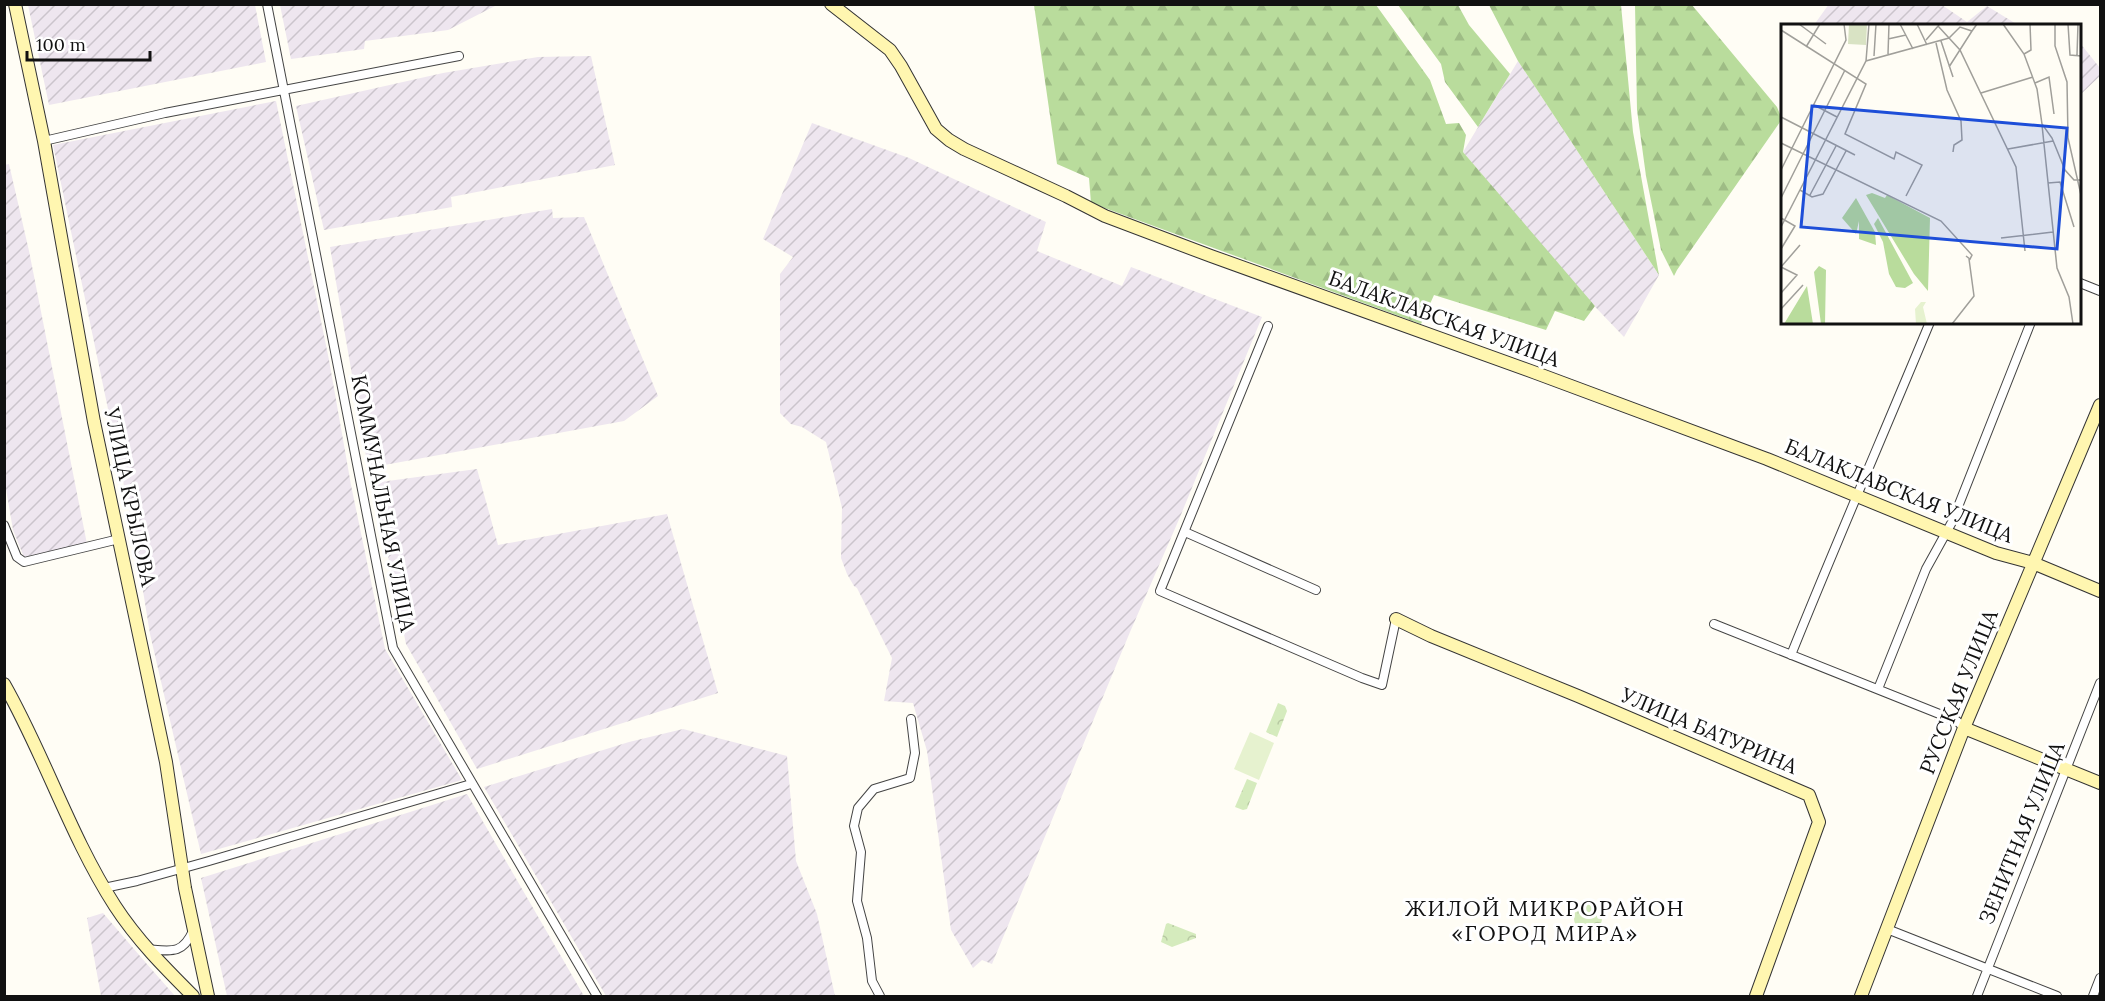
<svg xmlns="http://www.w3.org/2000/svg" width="2105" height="1001" font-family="Lora,serif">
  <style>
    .industrial { fill: url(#industrial-furrows) }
    .forest { fill: url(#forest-firs) }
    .park { fill: url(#park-crowns) }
    .pitch { fill: #e6f2cf }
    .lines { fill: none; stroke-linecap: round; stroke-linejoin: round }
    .street-casing { stroke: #444; stroke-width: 10 }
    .secondary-casing { stroke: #333; stroke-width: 14 }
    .street { stroke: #fff; stroke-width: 8 }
    .secondary { stroke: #fff6b0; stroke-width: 12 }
    .labels { text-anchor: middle; stroke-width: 6; stroke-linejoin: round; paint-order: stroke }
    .street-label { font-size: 21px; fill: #111; stroke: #fff }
    .neighbourhood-label { font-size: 22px; letter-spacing: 1.5px; fill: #111; stroke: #fff }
    .inset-road { fill: none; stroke: #a09f9a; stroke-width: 1.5 }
    .view { fill: #1d4ed8; fill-opacity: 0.15; stroke: #1d4ed8; stroke-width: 3 }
    .inset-edge { fill: none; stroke: #111; stroke-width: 3 }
  </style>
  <defs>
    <pattern id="industrial-furrows" width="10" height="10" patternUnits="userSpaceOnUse" patternTransform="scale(1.5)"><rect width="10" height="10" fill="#eee6ef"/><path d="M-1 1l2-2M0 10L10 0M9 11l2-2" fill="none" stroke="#cbc4cc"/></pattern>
    <pattern id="forest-firs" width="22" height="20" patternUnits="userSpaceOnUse" patternTransform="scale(1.5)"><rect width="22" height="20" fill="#b9dc9c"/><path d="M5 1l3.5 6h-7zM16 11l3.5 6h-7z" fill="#9ebc85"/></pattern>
    <pattern id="park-crowns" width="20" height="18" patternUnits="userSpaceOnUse" patternTransform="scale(1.5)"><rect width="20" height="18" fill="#d5ebbd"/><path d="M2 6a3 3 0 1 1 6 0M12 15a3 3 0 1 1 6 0" fill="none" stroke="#b6c8a1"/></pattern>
  </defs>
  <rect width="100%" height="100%" fill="#fffdf5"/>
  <path class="industrial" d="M1829 4 1942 5 1967 22 1987 6 2018 25H1814Z
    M28 5H255L266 62 49 105Z
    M280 5V4L497 5 448 30 365 41 364 49 291 59Z
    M2080 43 2100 68V76L2080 95Z
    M591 56 615 165 451 197 452 207 324 230 296 106 443 73 538 57Z
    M1518 61 1659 275 1624 337 1580 291 1463 152Z
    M276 101 329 360 351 485 385 649 462 780 201 854 150 634 133 529 53 145Z
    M812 123 909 158 1046 222 1037 251 1122 286 1131 267 1262 317 1180 517 1130 632 992 964 982 960 973 968 951 930 927 751 913 703 884 701 892 658 857 588 854 586 847 574 841 558 842 508 826 442 802 427 791 424 780 413V274L793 257 763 239Z
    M9 164 29 251 87 544 24 557 13 530 4 477V165Z
    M552 209 553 218 584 217 658 396 624 421 368 468 330 247Z
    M477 469 498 545 667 514 718 693 477 769 406 644 373 483Z
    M683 729 787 756 796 861 817 914 835 996H606L484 787 629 742Z
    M467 794 584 996H227L201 878Z
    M103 913 146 963 175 996H101L87 918Z"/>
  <path class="forest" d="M1034 5H1376L1430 80 1446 124 1459 123 1466 135 1463 152 1595 306 1584 321 1555 311 1546 330 1434 295 1421 324 1091 203 1089 178 1057 164Z
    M1398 5H1458L1469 25 1510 74 1478 127 1445 82 1441 64Z
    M1489 5H1621L1633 132 1659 275 1518 61Z
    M1635 5H1692L1777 107 1782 119 1677 270 1674 276 1661 250 1646 176 1637 110Z"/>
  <path class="park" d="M1278 703 1285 706 1287 711 1277 737 1266 732Z
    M1247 779 1257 783 1247 809 1243 810 1235 807Z
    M1574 918a14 14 0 1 1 28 0a14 14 0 1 1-28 0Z
    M1168 923 1196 934V938L1172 947 1161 942 1166 924Z"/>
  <path class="pitch" d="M1250 732 1274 743 1259 780 1234 769Z"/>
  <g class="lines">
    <defs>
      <path id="street" d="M267 4 393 648 597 996
        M44 141 165 113 459 56
        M2080 283 2100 291
        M1268 326 1160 591 1362 678 1382 685 1396 619
        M4 525 17 557 24 562 119 539
        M1185 532 1316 590
        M1714 624 1957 721 1964 728
        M1791 655C1836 543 1884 433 1930 322
        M1878 689 1926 569 1952 522 2031 322
        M104 888 137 881 209 861 471 784
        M1887 929 2057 996
        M147 949C171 951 182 955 193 931
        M880 996 872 981 867 938 857 901 861 852 854 826 858 808 874 789 910 778 915 753 911 719
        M1977 996 2100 683
        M2093 996 2100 978"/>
      <path id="secondary" d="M15 4 44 141 94 422 166 762 185 888 208 996
        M831 4 890 50 901 66 936 129 949 140 964 149 1066 196 1105 216 1211 256 1536 373 1767 459 1996 553 2033 563 2100 591
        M1396 619 1431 636 1578 696 1809 795 1819 822 1756 996
        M4 684C45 756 70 836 115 906 137 940 165 968 193 996
        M1964 728 2100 783
        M1861 996 1964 728 2100 405"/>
    </defs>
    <use href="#street" class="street-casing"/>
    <use href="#secondary" class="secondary-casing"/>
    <use href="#street" class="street"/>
    <use href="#secondary" class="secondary"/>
  </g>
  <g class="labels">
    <g class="street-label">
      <text transform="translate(1444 319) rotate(20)" y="7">БАЛАКЛАВСКАЯ УЛИЦА</text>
      <text transform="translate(1899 491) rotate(22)" y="7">БАЛАКЛАВСКАЯ УЛИЦА</text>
      <text transform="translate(130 497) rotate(78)" y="7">УЛИЦА КРЫЛОВА</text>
      <text transform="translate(383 503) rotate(79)" y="7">КОММУНАЛЬНАЯ УЛИЦА</text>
      <text transform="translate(1959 692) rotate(-68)" y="7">РУССКАЯ УЛИЦА</text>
      <text transform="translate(1709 731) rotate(23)" y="7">УЛИЦА БАТУРИНА</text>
      <text transform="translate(2022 833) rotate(-68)" y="7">ЗЕНИТНАЯ УЛИЦА</text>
    </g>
    <g class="neighbourhood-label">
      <text x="1545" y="916">ЖИЛОЙ МИКРОРАЙОН<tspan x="1545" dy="25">«ГОРОД МИРА»</tspan></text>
    </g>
  </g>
  <g transform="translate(1781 24)">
    <rect width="300" height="300" fill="#fffdf5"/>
    <path d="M91 169 104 174 106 171 149 194 147 267 133 250 85 171ZM75 174 94 208 95 221 78 215V197L75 210 61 194ZM97 194 132 259 124 264 115 263 108 250 102 218 93 200ZM38 242 45 246 44 300H40L33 248ZM26 262 32 300H3Z" fill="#b9dc9c"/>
    <path d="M68 0H86L85 21 67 20Z" fill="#d9e3c4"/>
    <path d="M140 278H145L142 283 146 300H135L134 285Z" fill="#e6f2cf"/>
    <path class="inset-road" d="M18 0 45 20M119 0 132 25M136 0 146 21M222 0 243 30 256 65 261 100 271 114 284 146 293 156H300M274 0V22L286 58 287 114 300 171M287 0 289 31 300 32M157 2 179 26 235 143 244 227M0 6 85 60 64 110 113 135 115 128 141 141 125 172M107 15 125 11M145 16 158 1M160 17 172 53M155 19 166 66 180 97 181 116 173 121 172 128M25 23 39 0M107 30 108 0M243 30 250 26 249 0M296 31 297 0M93 32 95 0M300 32V52M85 37 88 0M168 43 191 7M254 59 268 53 273 90M200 69 252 53M300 80V101M33 81 56 93M0 93 74 131M261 101 276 244 288 273 292 300M0 119 160 197 191 231 189 235 185 232M227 125 272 117M0 146 65 16 63 0M267 159 279 158 293 203M19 166 31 173 42 170 65 127M29 171 55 122M0 174 64 46M0 194 14 202 0 225M0 203 85 37 168 14 179 3 191 7 196 0M220 214 272 208M0 243 16 251 0 269M0 243 19 221M0 285 22 261M171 300 193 272 188 235"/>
    <path class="view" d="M31 82 286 104 276 225 20 203Z"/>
    <rect width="300" height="300" class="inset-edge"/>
  </g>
  <rect width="2105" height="1001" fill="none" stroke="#111111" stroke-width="12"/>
  <path d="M27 51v9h123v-9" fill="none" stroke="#111111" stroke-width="3"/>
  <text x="36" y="51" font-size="18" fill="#111111" stroke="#ffffff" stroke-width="4.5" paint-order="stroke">100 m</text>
</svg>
